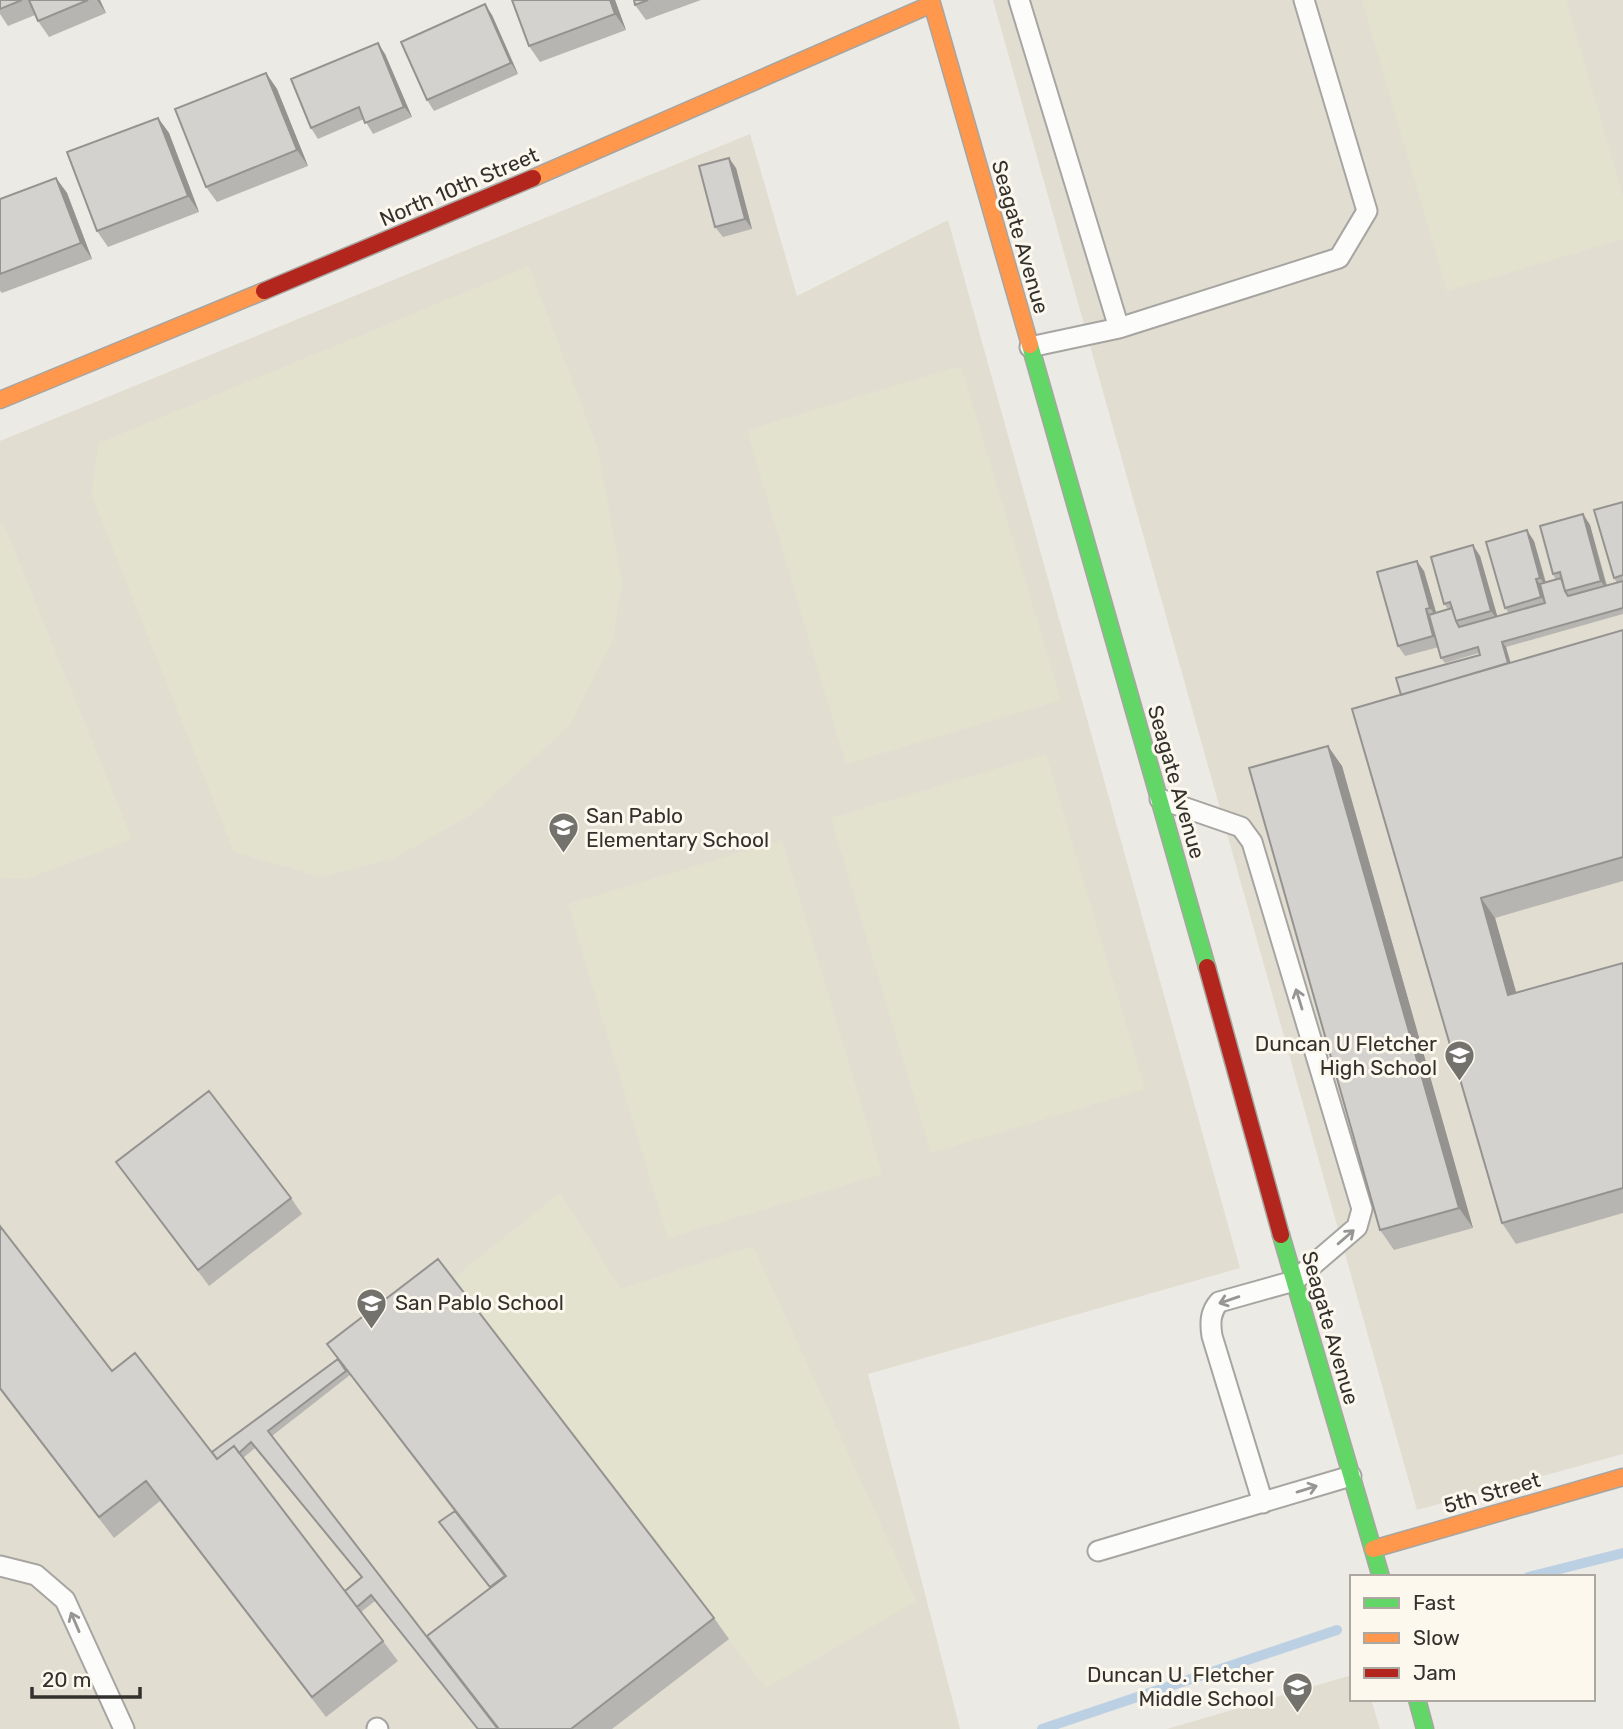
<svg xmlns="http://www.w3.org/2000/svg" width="1623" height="1729" font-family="Rubik,sans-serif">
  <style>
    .built { fill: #e2ddd1 }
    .green { fill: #e2e2cf }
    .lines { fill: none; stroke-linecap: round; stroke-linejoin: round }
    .stream { stroke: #bcd0e3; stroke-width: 10 }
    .lane-casing { stroke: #a7a5a1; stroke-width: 23 }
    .fast-casing { stroke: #a7a5a1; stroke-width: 19 }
    .slow-casing { stroke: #a7a5a1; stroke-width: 19 }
    .jam-casing { stroke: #a7a5a1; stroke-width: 19 }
    .lane { stroke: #fcfcfb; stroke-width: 19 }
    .fast { stroke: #63d668; stroke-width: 16 }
    .slow { stroke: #ff974d; stroke-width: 16 }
    .jam { stroke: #b3261e; stroke-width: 16 }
    .wall { fill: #b6b5b1; fill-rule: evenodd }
    .shaded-wall { fill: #949390 }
    .building { fill: #d4d2ce; stroke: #949390; stroke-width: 2 }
    .oneway { stroke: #989694 }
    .labels { text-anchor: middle; stroke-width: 6; stroke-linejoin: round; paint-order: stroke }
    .street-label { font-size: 21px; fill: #33312d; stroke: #fdf8ee }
    .poi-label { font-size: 21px; fill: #33312d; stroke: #fdf8ee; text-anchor: start }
  </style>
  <rect width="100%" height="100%" fill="#eceae4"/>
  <path class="built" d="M993 0H1623V1454L1417 1510Z
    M750 134 797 296 948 220 1240 1268 868 1374 960 1729H0V441Z
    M1352 1675V1699H1371L1380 1729H1167Z"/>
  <path class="green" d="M1362 0H1566L1623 196V239L1447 291Z
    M529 266 597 446 622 581 613 640 570 725 471 815 394 858 322 877 234 852 91 494 99 443Z
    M961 366 1061 700 846 764 747 430Z
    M0 523 4 525 132 839 26 879 0 878Z
    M1046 754 1145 1089 931 1153 831 818Z
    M782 840 882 1174 668 1238 568 904Z
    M560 1193 621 1289 753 1246 916 1601 766 1688 452 1279Z"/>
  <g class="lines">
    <path class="stream" d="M1528 1577 1623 1553
      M1042 1729 1337 1630"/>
    <defs>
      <path id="lane" d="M1019 0 1119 328 1030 347
        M1119 328 1339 258 1367 211 1304 0
        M1160 799 1241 827 1252 842 1362 1209 1357 1227 1294 1281 1219 1302C1210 1312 1210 1323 1212 1336L1263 1503
        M1098 1551 1351 1476
        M0 1566 36 1575 65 1600 124 1729
        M377 1728 378 1729"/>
      <path id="fast" d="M1030 345 1207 967
        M1281 1235 1381 1577
        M1417 1699 1425 1729"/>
      <path id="slow" d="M931 0 1030 345
        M533 178 932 4
        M0 400 264 291
        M1373 1549 1623 1477"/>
      <path id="jam" d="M264 291 533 178
        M1207 967 1281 1235"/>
    </defs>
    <use href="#lane" class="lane-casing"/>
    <use href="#fast" class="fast-casing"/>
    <use href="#slow" class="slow-casing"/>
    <use href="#jam" class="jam-casing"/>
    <use href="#lane" class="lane"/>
    <use href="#fast" class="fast"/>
    <use href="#slow" class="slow"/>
    <use href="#jam" class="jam"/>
  </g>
  <path class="wall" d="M0 0H100L106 13 49 37 38 21 35 15 8 26 0 14Z
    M615 0 626 30 540 62 529 46Z
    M634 0H701L646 20 635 5Z
    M492 15 518 74 434 111 427 100Z
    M385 54 412 117 373 134 364 119 318 139 311 128Z
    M266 73 277 89 308 166 217 202 206 187Z
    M158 118 169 133 199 212 108 247 97 231Z
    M736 168 752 229 723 237 715 227Z
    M56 178 67 193 92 259 2 293 0 291V199Z
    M1623 502V614L1506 647 1511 663 1623 630V881L1495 918 1516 993 1623 963V1213L1516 1244 1502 1223 1401 695 1480 655 1479 653 1445 663 1441 658 1439 647 1405 656 1398 646 1424 571 1436 613 1448 609 1444 604 1480 556 1497 616 1509 613 1505 608 1534 541 1546 582 1556 580 1553 574 1583 514 1590 525 1607 585 1617 583 1614 578Z
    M1342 766 1473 1228 1394 1250 1380 1230Z
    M116 1162 291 1198 302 1214 209 1286Z
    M0 1226 112 1371 212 1452 338 1360 327 1344 714 1618 729 1639 612 1729H478L375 1601 361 1612 398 1661 326 1717 160 1501 114 1538 0 1390ZM350 1375 454 1511 490 1588 439 1653 272 1436ZM255 1448 362 1577 345 1591 243 1458Z"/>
  <path class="shaded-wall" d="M97 0H100L106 13Z
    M610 0H615L626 30 615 14Z
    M485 4 492 15 518 74 511 63Z
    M378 43 385 54 412 117 404 107Z
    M266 73 277 89 308 166 297 150Z
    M158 118 169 133 199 212 188 196Z
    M729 158 736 168 752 229 745 219Z
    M56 178 67 193 92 259 81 243Z
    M1583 514 1590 525 1608 592 1601 581Z
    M1527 530 1534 541 1547 588 1540 578Z
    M1473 545 1480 556 1499 622 1491 611Z
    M1417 561 1424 571 1438 619 1430 608Z
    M1536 579 1544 589 1549 608 1541 597Z
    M1426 609 1433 620 1441 647 1433 636Z
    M1502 642 1506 647 1515 680 1512 674Z
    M1328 746 1342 766 1473 1228 1459 1208Z
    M1481 898 1495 918 1523 1016 1508 995Z"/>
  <path class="building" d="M0 0H22L0 9Z
    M29 0H88L38 21Z
    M512 0H610L615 14 529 46Z
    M634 0H648L635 5Z
    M485 4 511 63 427 100 401 42Z
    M378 43 404 107 365 123 359 107 311 128 291 79Z
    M266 73 297 150 206 187 175 109Z
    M158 118 188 196 97 231 67 152Z
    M729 158 745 219 715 227 699 166Z
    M56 178 81 243 0 274V199Z
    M1623 502V575L1614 578 1594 510Z
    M1583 514 1601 581 1565 591 1560 572 1553 574 1540 526Z
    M1527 530 1540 578 1536 579 1541 597 1505 608 1486 542Z
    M1473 545 1491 611 1456 621 1450 602 1444 604 1431 557Z
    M1417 561 1430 608 1426 609 1433 636 1398 646 1377 572Z
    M1561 578 1565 591 1568 596 1623 581V608L1502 642 1508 663 1401 695 1396 678 1480 655 1478 647 1441 658 1429 615 1452 608 1456 621 1459 627 1545 603 1540 584Z
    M1623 630V857L1481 898 1508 995 1623 963V1188L1502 1223 1352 709Z
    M1328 746 1459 1208 1380 1230 1249 768Z
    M209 1091 291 1198 198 1270 116 1162Z
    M0 1226 112 1371 135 1353 217 1459 234 1446 383 1641 312 1697 146 1481 99 1517 0 1388Z
    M438 1259 714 1618 571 1729H499L427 1636 506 1576 327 1344Z
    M338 1359 346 1371 268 1431 498 1729H478L371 1595 357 1607 345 1591 362 1577 251 1442 239 1453 234 1446 217 1459 212 1452Z
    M455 1511 505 1576 490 1587 439 1522Z"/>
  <defs><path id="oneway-shaft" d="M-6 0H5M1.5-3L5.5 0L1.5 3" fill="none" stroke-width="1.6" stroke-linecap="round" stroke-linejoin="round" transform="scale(1.75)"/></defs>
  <g class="oneway">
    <use href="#oneway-shaft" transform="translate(1299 999) rotate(-107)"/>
    <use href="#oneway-shaft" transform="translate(1346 1237) rotate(-41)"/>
    <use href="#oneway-shaft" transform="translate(1229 1300) rotate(161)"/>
    <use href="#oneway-shaft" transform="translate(1307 1489) rotate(-17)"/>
    <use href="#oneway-shaft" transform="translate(75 1622) rotate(-113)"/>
  </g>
  <defs>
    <symbol id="school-pin" viewBox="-11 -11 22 30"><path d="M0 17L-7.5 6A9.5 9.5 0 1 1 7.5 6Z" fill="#74726d" stroke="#fdf8ee"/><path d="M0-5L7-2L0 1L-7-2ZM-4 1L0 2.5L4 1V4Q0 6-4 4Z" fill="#fff"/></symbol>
  </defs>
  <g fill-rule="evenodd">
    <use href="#school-pin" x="546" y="810" width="35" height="47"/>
    <use href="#school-pin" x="1442" y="1038" width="35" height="47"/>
    <use href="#school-pin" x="354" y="1286" width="35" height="47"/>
    <use href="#school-pin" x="1280" y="1670" width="35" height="47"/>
  </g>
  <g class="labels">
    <g class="street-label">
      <text transform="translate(459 187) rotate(-23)" y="7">North 10th Street</text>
      <text transform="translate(1020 237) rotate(74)" y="7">Seagate Avenue</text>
      <text transform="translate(1176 782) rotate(74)" y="7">Seagate Avenue</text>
      <text transform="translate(1330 1328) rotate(74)" y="7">Seagate Avenue</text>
      <text transform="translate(1492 1493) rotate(-16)" y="7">5th Street</text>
    </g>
    <g class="poi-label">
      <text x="586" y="823">San Pablo<tspan x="586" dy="24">Elementary School</tspan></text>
      <text x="1437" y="1051" text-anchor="end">Duncan U Fletcher<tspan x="1437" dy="24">High School</tspan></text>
      <text x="395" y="1310">San Pablo School</text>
      <text x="1274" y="1682" text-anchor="end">Duncan U. Fletcher<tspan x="1274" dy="24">Middle School</tspan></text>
    </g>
  </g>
  <rect x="1350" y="1575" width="245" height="126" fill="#fdf8ee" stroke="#aca8a1" stroke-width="2"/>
  <rect x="1364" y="1598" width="35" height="10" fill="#63d668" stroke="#aca8a1" stroke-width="2"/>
  <text x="1413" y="1610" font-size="21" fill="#33312d">Fast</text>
  <rect x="1364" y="1633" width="35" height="10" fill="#ff974d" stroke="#aca8a1" stroke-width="2"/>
  <text x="1413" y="1645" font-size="21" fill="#33312d">Slow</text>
  <rect x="1364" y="1668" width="35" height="10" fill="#b3261e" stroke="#aca8a1" stroke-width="2"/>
  <text x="1413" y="1680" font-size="21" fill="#33312d">Jam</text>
  <path d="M32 1687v10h108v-10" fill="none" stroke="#33312d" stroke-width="3.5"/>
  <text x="42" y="1687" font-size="21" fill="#33312d" stroke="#fdf8ee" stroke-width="5" paint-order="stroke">20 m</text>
</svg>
